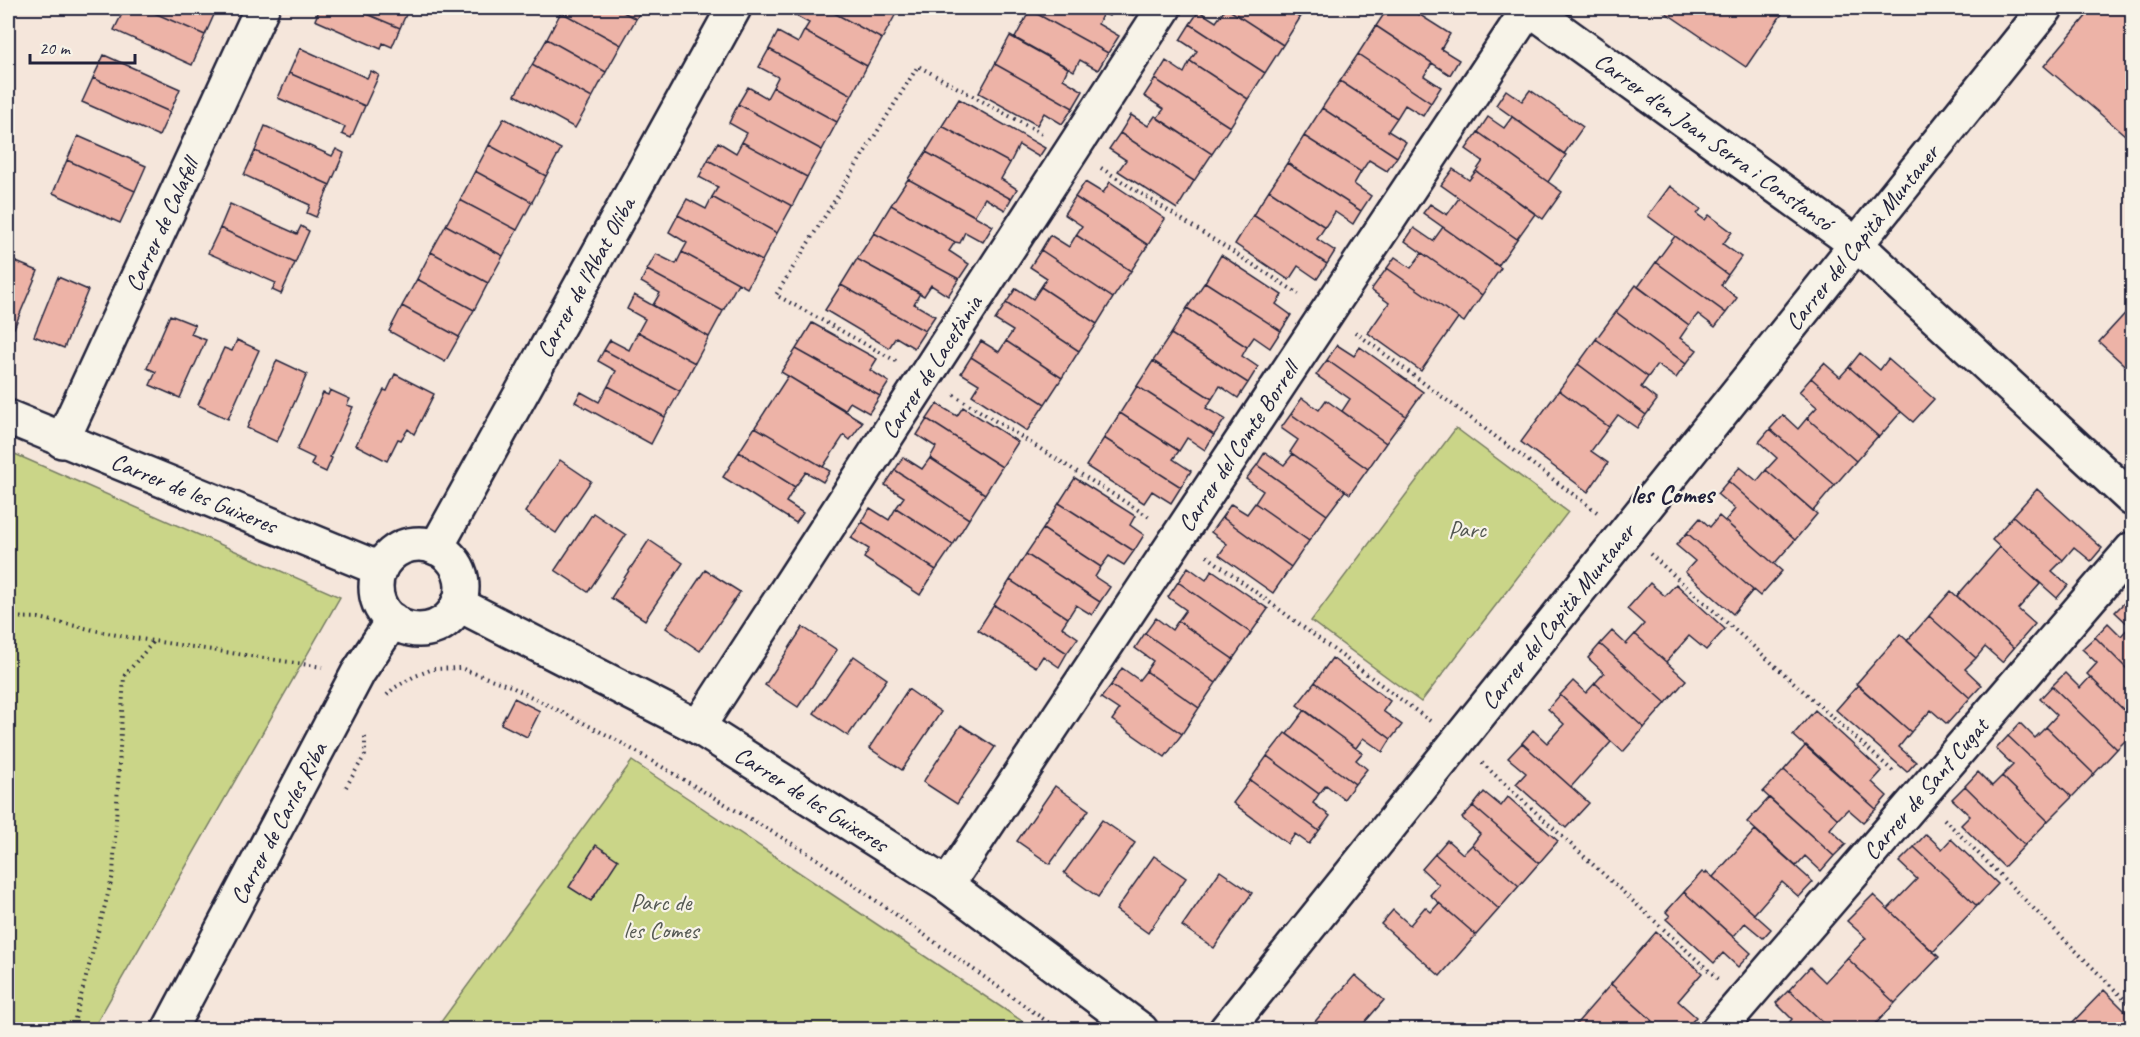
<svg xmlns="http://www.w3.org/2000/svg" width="2140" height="1037" font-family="Caveat,sans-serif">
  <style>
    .green { fill: #cad588; stroke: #767c62; stroke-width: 1.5 }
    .building { fill: #edb3a7; stroke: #22223b; stroke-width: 1.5 }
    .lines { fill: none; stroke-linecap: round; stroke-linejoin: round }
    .minor-casing { stroke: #22223b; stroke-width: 38 }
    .path { stroke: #22223b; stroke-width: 4; stroke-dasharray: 1.5 4.5; stroke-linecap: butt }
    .minor { stroke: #f7f3e8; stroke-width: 33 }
    .labels { text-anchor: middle; stroke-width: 4.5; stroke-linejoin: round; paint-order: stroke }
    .street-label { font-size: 24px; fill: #22223b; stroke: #f7f3e8 }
    .park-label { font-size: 24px; fill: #545852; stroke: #f7f3e8 }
    .neighbourhood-label { font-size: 26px; font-weight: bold; fill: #22223b; stroke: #f7f3e8 }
  </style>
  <rect width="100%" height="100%" fill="#f5e6db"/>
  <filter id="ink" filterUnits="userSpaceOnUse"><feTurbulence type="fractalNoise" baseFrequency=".0167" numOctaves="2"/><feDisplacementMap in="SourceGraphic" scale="12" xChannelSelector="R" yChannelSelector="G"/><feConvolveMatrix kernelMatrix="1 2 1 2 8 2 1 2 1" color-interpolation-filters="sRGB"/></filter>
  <g filter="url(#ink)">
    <path class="green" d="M1456 428 1568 512 1421 702 1311 621Z
      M8 451 340 597 93 1029H8Z
      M632 761 1034 1029 435 1030Z"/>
    <path class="building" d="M125 8H143L205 35 192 65 114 30Z
      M143 8H217L205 35Z
      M320 8H353L400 28 392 47 383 43 381 49 315 20Z
      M353 8H403L408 10 400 28Z
      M564 8H616L636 19 621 45 561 12Z
      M616 8H642L636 19Z
      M792 8H825L882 39 867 66 804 31 809 23 789 12Z
      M825 8H893L898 10 882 39Z
      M1031 8H1094L1103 13 1098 24 1119 36 1108 53 1030 10Z
      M1094 8H1114L1109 16Z
      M1119 8H1138L1133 15Z
      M1226 8 1283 45 1265 73 1190 24 1199 11 1216 22Z
      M1226 8H1284L1300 18 1283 45Z
      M1284 8H1307L1300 18Z
      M1388 8H1409L1450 34 1441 49 1459 60 1450 75 1376 26Z
      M1659 8H1786L1746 67Z
      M2093 8H2132V141L2044 66Z
      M8 10 12 11 8 25Z
      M1030 10 1108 53 1098 70 1080 60 1074 71 1015 38Z
      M561 12 621 45 606 72 547 39Z
      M1190 24 1265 73 1248 99 1190 61 1197 51 1180 40Z
      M1376 26 1432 63 1424 76 1441 87 1431 103 1358 54Z
      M804 31 867 66 852 95 769 49 778 32 798 43Z
      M1010 36 1068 68 1063 79 1083 91 1073 108 995 64Z
      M547 39 606 72 592 98 532 65Z
      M300 48 367 78 371 71 379 75 365 106 289 73Z
      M769 49 852 95 837 122 773 87 778 77 759 67Z
      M1358 54 1431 103 1423 116 1405 105 1397 118 1340 81Z
      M104 55 180 89 170 112 93 78Z
      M1166 61 1184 73 1190 61 1248 99 1230 127 1155 79Z
      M995 64 1073 108 1062 124 1044 113 1037 125 979 93Z
      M532 65 592 98 575 128 515 95Z
      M289 73 365 106 351 138 342 134 345 127 278 98Z
      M93 78 170 112 159 136 82 102Z
      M1155 79 1230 127 1212 154 1157 118 1164 109 1144 96Z
      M1340 81 1397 118 1388 131 1406 142 1397 157 1322 108Z
      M748 87 767 98 773 87 837 122 822 150 738 104Z
      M1506 90 1522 101 1530 90 1583 127 1564 154 1496 105Z
      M959 99 1045 148 1039 157 1019 145 1010 163 942 126Z
      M738 104 822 150 807 177 742 142 747 133 729 123Z
      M1322 108 1397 157 1387 171 1369 160 1361 172 1304 136Z
      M1131 115 1148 126 1155 116 1212 154 1194 181 1120 133Z
      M1488 117 1504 128 1512 117 1566 155 1548 182 1478 132Z
      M504 118 561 149 546 176 489 145Z
      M265 126 332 156 336 149 344 153 330 185 255 151Z
      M942 126 1010 163 1001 179 1017 189 1011 199 926 152Z
      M1478 132 1562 192 1543 219 1476 171 1483 161 1466 149Z
      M1120 133 1194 181 1177 209 1118 171 1126 160 1109 149Z
      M78 136 146 166 135 191 67 160Z
      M1304 136 1361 172 1354 184 1371 196 1361 211 1287 163Z
      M718 142 736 153 742 142 807 177 792 206 708 160Z
      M489 145 546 176 532 202 475 171Z
      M255 151 330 185 316 217 307 213 310 205 244 175Z
      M926 152 1011 199 1005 210 985 198 974 216 908 179Z
      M67 160 135 191 120 223 53 193Z
      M708 160 792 206 777 233 712 197 718 187 699 177Z
      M1287 163 1361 211 1353 224 1335 212 1325 227 1269 190Z
      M1453 169 1469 180 1476 171 1535 214 1517 239 1441 185Z
      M475 171 532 202 517 230 460 200Z
      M908 179 993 226 983 242 965 232 960 243 955 242 891 205Z
      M1085 182 1103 193 1110 182 1165 219 1148 245 1075 197Z
      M1670 186 1701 209 1697 214 1705 220 1709 215 1732 232 1723 244 1741 257 1728 275 1648 216Z
      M1269 190 1325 227 1317 239 1335 251 1327 264 1253 215Z
      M712 197 777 233 762 261 678 215 687 199 706 209Z
      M1075 197 1148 245 1131 271 1076 235 1082 226 1064 214Z
      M1459 198 1517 239 1498 266 1423 213 1430 204 1447 215Z
      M460 200 517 230 503 256 446 225Z
      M230 204 297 234 301 226 309 231 295 263 220 228Z
      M891 205 955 242 949 251 969 264 959 279 874 233Z
      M678 215 762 261 747 288 682 252 687 243 669 232Z
      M1253 215 1327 264 1317 279 1298 266 1289 280 1235 244Z
      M446 225 503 256 488 283 431 252Z
      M1443 227 1501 268 1482 295 1405 241 1414 228 1433 241Z
      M220 228 295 263 281 294 272 290 276 283 208 253Z
      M874 233 959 279 948 296 931 285 924 296 857 259Z
      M1050 235 1069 247 1076 235 1131 271 1113 298 1041 250Z
      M1675 236 1728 275 1721 285 1737 298 1726 313 1656 262Z
      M1041 250 1113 298 1097 324 1041 287 1047 278 1030 267Z
      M431 252 488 283 474 310 417 279Z
      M682 252 738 283 723 311 647 270 656 254 676 264Z
      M1422 253 1482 295 1464 322 1387 268 1395 257 1411 268Z
      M1221 255 1282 295 1276 304 1291 315 1281 331 1205 282Z
      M9 259 38 271 14 328 8 326Z
      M857 259 920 293 914 304 935 316 925 331 841 285Z
      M1656 262 1726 313 1715 327 1698 314 1689 325 1638 287Z
      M1387 268 1458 318 1421 371 1368 333 1389 303 1371 290Z
      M647 270 723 311 709 337 653 305 660 293 641 282Z
      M58 277 88 290 64 348 34 336Z
      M417 279 474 310 459 337 402 306Z
      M1205 282 1281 331 1270 348 1254 337 1247 347 1187 308Z
      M841 285 925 331 914 348 896 337 889 348 825 310Z
      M1636 285 1689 325 1680 338 1697 350 1686 364 1616 312Z
      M1041 287 1097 324 1079 351 1006 303 1016 288 1033 299Z
      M634 295 709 337 695 363 638 332 645 319 627 309Z
      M1006 303 1079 351 1062 378 1006 341 1013 331 995 320Z
      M402 306 459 337 445 362 389 331Z
      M2132 306V372L2099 342Z
      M1187 308 1247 347 1242 356 1258 367 1248 383 1171 334Z
      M1616 312 1686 364 1676 378 1657 365 1648 377 1596 339Z
      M170 315 195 325 191 334 206 340 180 398 150 385 156 372 147 368Z
      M812 323 877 359 870 370 889 382 880 396 796 349Z
      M638 332 695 363 680 391 604 350 610 340 629 350Z
      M1171 334 1248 383 1238 398 1220 386 1212 399 1153 361Z
      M1596 339 1648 377 1641 387 1657 400 1646 415 1578 364Z
      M237 340 259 350 228 419 198 405 224 348 232 351Z
      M981 341 999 352 1006 341 1062 378 1045 404 971 357Z
      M1337 345 1354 356 1360 347 1423 392 1406 416 1327 360Z
      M796 349 880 396 869 413 850 402 845 410 781 372Z
      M604 350 680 391 665 417 608 386 616 371 598 361Z
      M1860 353 1880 370 1888 359 1934 399 1913 422 1849 367Z
      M971 357 1045 404 1027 431 972 395 979 384 961 373Z
      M277 360 307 374 277 442 247 428Z
      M1327 360 1406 416 1386 443 1342 411 1350 399 1316 375Z
      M1153 361 1212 399 1206 408 1225 419 1214 435 1137 386Z
      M1824 363 1840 377 1849 367 1901 412 1879 437 1811 378Z
      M1578 364 1646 415 1637 428 1618 415 1609 427 1559 390Z
      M395 374 434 394 414 434 408 429 401 440 398 439 387 461 356 445 384 390 387 391Z
      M788 376 863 422 850 440 844 435 823 467 755 427Z
      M1811 378 1878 436 1856 461 1807 418 1817 407 1799 392Z
      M608 386 665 417 651 444 575 402 581 392 599 402Z
      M1137 386 1214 435 1205 450 1187 438 1179 451 1120 413Z
      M330 390 350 399 347 405 353 407 330 457 332 458 326 472 311 465 314 458 297 450 323 393 328 395Z
      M1559 390 1609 427 1591 451 1608 463 1588 492 1521 442Z
      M1302 398 1319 410 1326 400 1386 443 1368 469 1291 414Z
      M937 404 957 416 963 407 1018 442 1002 467 927 419Z
      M1120 413 1179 451 1173 459 1191 471 1181 487 1104 438Z
      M1291 414 1368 469 1350 494 1290 452 1298 440 1281 428Z
      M1783 415 1798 429 1807 418 1856 461 1835 485 1770 429Z
      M927 419 1002 467 985 494 930 458 936 447 917 435Z
      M755 427 830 471 823 482 806 472 795 487 739 452Z
      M1770 429 1835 485 1813 511 1766 470 1777 458 1759 442Z
      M1104 438 1181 487 1171 503 1152 491 1144 503 1086 466Z
      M739 452 795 487 786 502 803 513 796 523 723 477Z
      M1265 452 1284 465 1293 454 1345 491 1327 515 1257 465Z
      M903 457 922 469 930 458 985 494 969 519 895 470Z
      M560 460 591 481 556 533 525 512Z
      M1257 465 1327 515 1309 541 1255 503 1263 491 1246 479Z
      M1740 467 1757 481 1766 470 1817 514 1795 540 1728 481Z
      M895 470 969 519 953 545 896 508 904 497 885 485Z
      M1075 478 1135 516 1130 525 1144 535 1134 551 1059 503Z
      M1728 481 1795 540 1774 564 1725 521 1735 509 1717 494Z
      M2037 489 2102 548 2091 561 2074 547 2063 560 2013 516Z
      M1059 503 1134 551 1124 565 1109 556 1101 567 1043 529Z
      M1255 503 1309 541 1291 567 1222 517 1231 504 1247 514Z
      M870 508 889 520 896 508 953 545 936 570 862 522Z
      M593 513 626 535 588 592 555 570Z
      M1719 516 1782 571 1760 596 1687 533 1700 518 1710 527Z
      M2013 516 2063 560 2052 571 2068 585 2057 598 1992 540Z
      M1222 517 1291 567 1273 593 1219 555 1227 544 1211 532Z
      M862 522 936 570 920 595 864 558 869 549 851 538Z
      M1043 529 1101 567 1095 577 1110 587 1100 602 1026 554Z
      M1687 533 1753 590 1733 614 1685 572 1695 561 1676 545Z
      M649 540 683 563 645 620 611 598Z
      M2000 547 2040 584 2018 609 2035 624 2014 648 1957 596Z
      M1026 554 1100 602 1092 615 1076 605 1068 618 1010 580Z
      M1188 567 1206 580 1212 570 1268 609 1251 633 1178 582Z
      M705 570 740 592 700 651 666 628Z
      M1010 580 1068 618 1062 627 1078 638 1067 653 994 605Z
      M1178 582 1251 633 1233 659 1178 621 1186 610 1168 597Z
      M1650 583 1665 596 1676 584 1725 629 1706 650 1689 636 1666 662 1635 634 1644 624 1627 609Z
      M1951 591 2014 648 2002 662 1985 647 1976 658 1929 616Z
      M2129 598 2132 601V628L2115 612Z
      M994 605 1067 653 1059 667 1043 656 1036 667 978 630Z
      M1929 616 1976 658 1965 669 1982 685 1970 698 1907 641Z
      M1156 618 1172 630 1178 621 1233 659 1216 683 1145 633Z
      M2108 623 2121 636 2130 626 2132 628V674L2095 637Z
      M803 627 837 650 798 707 765 685Z
      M1612 631 1626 644 1635 634 1686 680 1666 703 1600 644Z
      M1145 633 1216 683 1199 708 1146 671 1153 661 1135 648Z
      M1900 634 1970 698 1947 724 1931 710 1911 732 1856 684Z
      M2095 637 2132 674V718L2087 674 2097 663 2082 649Z
      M1600 644 1666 703 1644 728 1595 683 1604 673 1588 658Z
      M854 656 887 679 848 736 814 713Z
      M1332 658 1390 701 1383 711 1402 725 1391 739 1315 682Z
      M1122 668 1139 680 1146 671 1199 708 1182 734 1111 685Z
      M2065 673 2080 688 2090 677 2132 718V734L2117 749 2052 686Z
      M1573 681 1586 693 1595 683 1644 728 1623 752 1560 695Z
      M1315 682 1391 739 1383 752 1363 738 1356 748 1297 705Z
      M1111 685 1182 734 1165 757 1112 720 1119 710 1101 698Z
      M1858 685 1911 732 1899 747 1916 762 1907 772 1836 710Z
      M2052 686 2117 749 2094 774 2046 727 2057 715 2040 699Z
      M908 689 941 712 902 770 869 748Z
      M1560 695 1611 742 1571 787 1522 743 1533 730 1547 743 1564 724 1548 709Z
      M514 698 540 711 527 737 501 724Z
      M1305 710 1362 753 1356 760 1367 769 1355 784 1287 734Z
      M1815 710 1882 771 1872 782 1887 796 1876 809 1793 735Z
      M2020 723 2035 738 2046 727 2094 774 2072 797 2008 736Z
      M961 725 995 747 957 804 923 782Z
      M1285 733 1355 784 1344 799 1326 785 1319 794 1267 756Z
      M2008 736 2072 797 2048 821 2002 776 2013 765 1996 749Z
      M1522 743 1589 803 1566 828 1516 784 1526 773 1508 758Z
      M1806 745 1876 809 1863 822 1848 809 1838 819 1784 770Z
      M1267 756 1319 794 1313 803 1330 816 1319 831 1250 780Z
      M1784 770 1838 819 1830 829 1846 844 1834 856 1763 792Z
      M1978 772 1992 786 2002 776 2048 821 2025 845 1965 786Z
      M1250 780 1319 831 1309 844 1295 834 1288 844 1233 803Z
      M1055 786 1089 810 1050 864 1017 841Z
      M1965 786 2025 845 2004 867 1961 825 1970 816 1952 799Z
      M1484 792 1501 806 1508 797 1558 841 1539 863 1473 806Z
      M1769 798 1834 856 1821 871 1805 856 1796 866 1747 822Z
      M1473 806 1539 863 1519 886 1472 845 1480 834 1462 818Z
      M1102 820 1135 843 1098 897 1064 873Z
      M1755 830 1813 882 1799 897 1782 882 1754 914 1713 877Z
      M1926 834 1942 849 1951 839 1998 884 1977 906 1914 847Z
      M1447 840 1463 854 1472 845 1519 886 1499 909 1435 854Z
      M596 845 618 860 591 901 569 887Z
      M1914 847 1977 906 1933 952 1888 909 1917 879 1899 862Z
      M1435 854 1499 909 1476 935 1430 895 1439 885 1422 869Z
      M1154 856 1186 878 1148 933 1116 910Z
      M1220 871 1252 893 1214 948 1182 926Z
      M1702 872 1705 874 1707 872 1771 929 1763 938 1745 923 1733 937 1684 892Z
      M1684 892 1751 953 1738 967 1723 953 1714 963 1666 919 1670 916 1666 912Z
      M1873 895 1939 957 1895 1003 1847 958 1866 938 1847 921Z
      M1439 903 1476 935 1440 976 1381 924 1393 910 1410 925 1425 907 1431 912Z
      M1656 932 1702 973 1678 1001 1696 1017 1685 1030H1663L1611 984Z
      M1847 958 1895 1003 1870 1030H1831L1789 990 1810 967 1825 982Z
      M1355 975 1384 1000 1358 1030H1317L1312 1025Z
      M1611 984 1652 1020 1644 1030H1571Z
      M1789 990 1831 1030H1783L1792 1019 1776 1003Z
      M2104 990 2132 1018V1030H2065Z"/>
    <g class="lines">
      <defs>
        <g id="minor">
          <path id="s1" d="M1529 8 1856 244 2132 499"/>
          <path id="s2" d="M8 417 380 569"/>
          <path id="s3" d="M62 441 262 8"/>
          <circle cx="419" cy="587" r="43"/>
          <path id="s4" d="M436 548 734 8"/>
          <path id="s5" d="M458 604 698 727 947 885 1141 1030"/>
          <path id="s6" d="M698 727 1164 8"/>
          <path id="s7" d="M947 885 1529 8"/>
          <path id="s8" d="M169 1030 358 673 393 620"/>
          <path id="s9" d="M1226 1030 2046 8"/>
          <path id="s10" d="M1718 1030 2132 549"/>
        </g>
      </defs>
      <use href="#minor" class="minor-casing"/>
      <path class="path" d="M1101 168 1299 294
        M1355 332 1597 512
        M896 361 776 295 918 66 1042 134
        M954 395 1151 518
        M1650 554 1895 773
        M1207 556 1430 721
        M8 617 39 618 121 636 322 667
        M387 695 394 688 413 677 433 669 460 668 510 686 613 738 813 856 1059 1030
        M1482 763 1718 979
        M346 787 365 755V736
        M1944 819 2132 1007
        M72 1030 113 875 124 676 154 641"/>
      <use href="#minor" class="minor"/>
    </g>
  </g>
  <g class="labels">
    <g class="street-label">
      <text dy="8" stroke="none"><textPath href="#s1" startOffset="228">Carrer d'en Joan Serra i Constansó</textPath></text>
      <text dy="8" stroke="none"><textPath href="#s3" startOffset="238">Carrer de Calafell</textPath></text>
      <text dy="8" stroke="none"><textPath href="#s9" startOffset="1016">Carrer del Capità Muntaner</textPath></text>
      <text dy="8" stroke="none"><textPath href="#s4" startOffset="309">Carrer de l'Abat Oliba</textPath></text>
      <text dy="8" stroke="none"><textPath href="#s6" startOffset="429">Carrer de Lacetània</textPath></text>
      <text dy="8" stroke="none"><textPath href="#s7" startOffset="526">Carrer del Comte Borrell</textPath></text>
      <text dy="8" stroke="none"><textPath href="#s2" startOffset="201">Carrer de les Guixeres</textPath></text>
      <text dy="8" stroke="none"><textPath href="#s9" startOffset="530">Carrer del Capità Muntaner</textPath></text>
      <text dy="8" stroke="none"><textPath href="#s10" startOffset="318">Carrer de Sant Cugat</textPath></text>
      <text dy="8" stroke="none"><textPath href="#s5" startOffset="404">Carrer de les Guixeres</textPath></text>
      <text dy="8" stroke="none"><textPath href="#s8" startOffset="234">Carrer de Carles Riba</textPath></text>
    </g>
    <g class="park-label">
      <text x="1467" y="537">Parc</text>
      <text x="661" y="910">Parc de<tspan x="661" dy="28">les Comes</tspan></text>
    </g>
    <g class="neighbourhood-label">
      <text x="1672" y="503">les Comes</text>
    </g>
  </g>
  <rect width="2140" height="1037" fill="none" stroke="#f7f3e8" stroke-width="30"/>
  <rect x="15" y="15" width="2110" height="1007" fill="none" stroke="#22223b" stroke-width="2" filter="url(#ink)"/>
  <path d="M30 54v9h105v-9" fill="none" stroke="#22223b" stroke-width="3"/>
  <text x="39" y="54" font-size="18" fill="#22223b" stroke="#f7f3e8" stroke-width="4.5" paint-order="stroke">20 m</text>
</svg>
